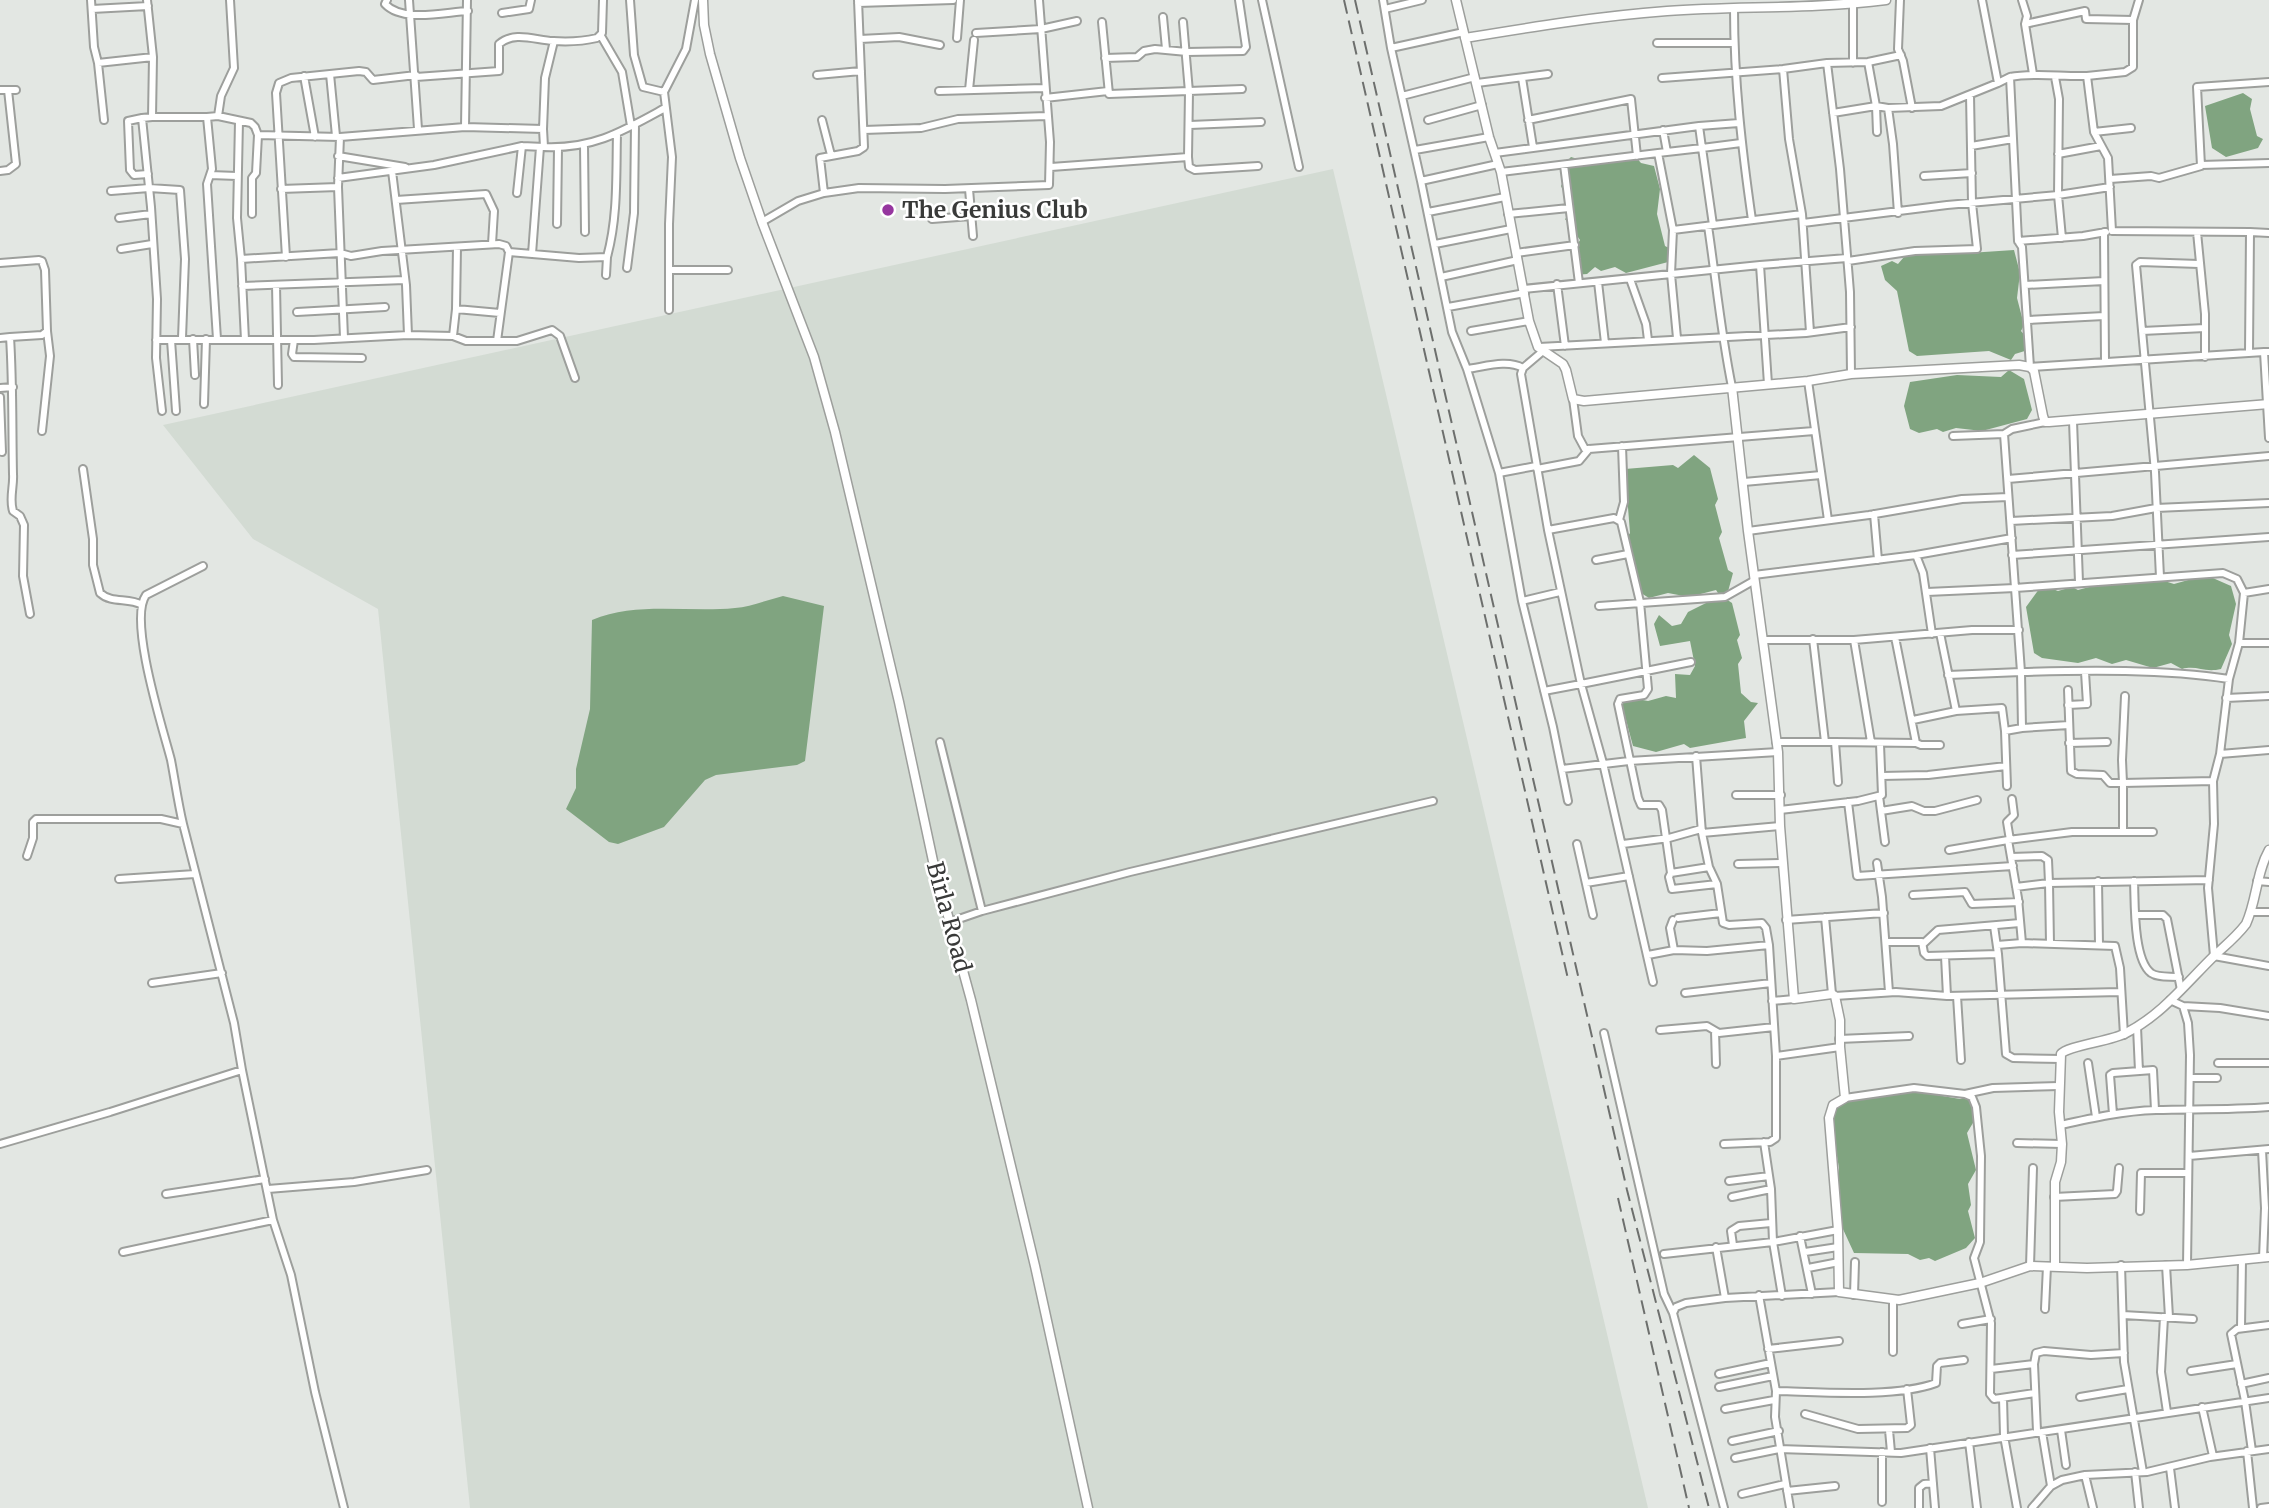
<svg xmlns="http://www.w3.org/2000/svg" width="2269" height="1508" font-family="Merriweather,serif">
  <style>
    .built { fill: #d3dbd3 }
    .water { fill: #80a480 }
    .lines { fill: none; stroke-linecap: round; stroke-linejoin: round }
    .minor-casing { stroke: #9d9f9c; stroke-width: 10 }
    .tertiary-casing { stroke: #9d9f9c; stroke-width: 11 }
    .minor { stroke: #fff; stroke-width: 6 }
    .tertiary { stroke: #fff; stroke-width: 8 }
    .rail { stroke: #6d6f6d; stroke-width: 2; stroke-dasharray: 14 7; stroke-linecap: butt }
    .poi-dot { fill: #96369f; stroke: #fff; stroke-width: 2.5 }
    .labels { text-anchor: middle; stroke-width: 5; stroke-linejoin: round; paint-order: stroke }
    .poi-label { font-size: 23px; font-weight: bold; fill: #393a39; stroke: #fff; text-anchor: start }
    .street-label { font-size: 23px; fill: #393a39; stroke: #fff }
  </style>
  <rect width="100%" height="100%" fill="#e3e7e3"/>
  <path class="built" d="M1333 169 1648 1508H470L378 609 253 539 163 425Z"/>
  <path class="water" d="M2243 93 2252 99 2250 109 2257 136 2263 139 2258 148 2226 157 2212 148 2205 106Z
    M1634 155 1641 163 1654 166 1660 189 1657 214 1665 246 1671 249 1672 261 1626 273 1615 267 1601 271 1595 267 1587 274 1575 275 1581 259 1574 251 1580 240 1565 219 1573 212 1561 186 1564 180 1561 167 1571 157 1597 165Z
    M1921 250 1930 255 1948 251 1954 254 2014 250 2020 273 2017 298 2024 325 2021 331 2028 339V350L2015 354 2011 360 1989 351 1917 356 1909 351 1897 291 1885 280 1881 266 1892 261 1898 264 1909 251Z
    M2009 370 2024 379 2032 410 2027 419 1982 431 1956 428 1943 432 1937 429 1919 433 1910 429 1904 406 1910 382 1957 375 2001 377Z
    M1694 455 1710 468 1718 499 1715 505 1722 532 1719 538 1728 570 1733 573 1726 599 1732 603 1740 635 1737 640 1742 658 1738 664 1741 693 1751 702 1758 703 1744 721 1746 738 1690 748 1684 744 1656 752 1633 746 1622 705 1627 697 1648 701 1666 696 1676 698 1675 674 1690 675 1695 666 1690 641 1660 646 1654 624 1659 615 1672 626 1681 624 1688 612 1720 596 1716 590 1689 597 1668 593 1649 598 1641 593 1630 552 1623 544 1630 533 1625 469 1673 465 1678 468Z
    M2206 575 2231 586 2236 604 2229 635 2232 644 2221 669C2204 673 2197 665 2182 669L2171 663 2153 668 2126 660 2112 664 2096 658 2078 663 2042 658 2034 653 2026 607 2042 585 2058 591 2072 587 2078 590 2119 579 2144 582 2158 579 2174 584Z
    M783 596 824 606 805 761 797 765 716 775 705 780 664 827 618 844 609 842 566 809 576 788V769L590 709 592 620C637 601 688 613 735 608 750 607 767 600 783 596Z
    M1914 1091 1960 1099 1969 1096 1977 1116 1967 1133 1976 1170 1968 1184 1971 1205 1968 1211 1975 1238 1966 1248 1935 1261 1929 1258 1920 1260 1908 1254 1854 1253 1842 1227V1215L1836 1193 1839 1168 1830 1116 1843 1101Z"/>
  <g class="lines">
    <defs>
      <path id="minor" d="M91 0 94 47 98 63 153 57
        M147 0 153 57 152 117 142 118 151 207 157 299 156 358 162 411
        M387 0 385 4C403 23 445 12 468 11
        M409 0 418 129
        M630 0 634 55 643 87 664 92
        M1262 0 1299 167
        M1383 0 1391 48 1421 181 1498 164
        M1900 0 1898 49 1903 61 1912 108
        M1982 0 1998 83 2010 77 2018 241 2022 247 2030 367 2264 352
        M2022 0 2027 16 2025 24 2033 74
        M858 3 953 0
        M92 9 148 6
        M1385 9 1422 0
        M1734 9C1734 81 1742 150 1752 220
        M502 13 529 9 531 0
        M1163 17 1166 49
        M1102 22 1109 94 1242 89
        M2025 24 2085 11 2086 19 2133 20 2139 0
        M976 33 1041 29 1077 21
        M601 36 622 72 631 126
        M957 38 960 0
        M860 39 899 37 940 45
        M1657 43H1734
        M1391 48 1464 32
        M1105 58 1137 57 1144 51 1155 49 1187 52 1243 51 1246 47 1239 0
        M1868 62 1876 106 1877 132
        M98 63 104 120
        M1827 63 1840 169 1850 292 1851 374
        M1853 63V4
        M1783 69 1789 139 1802 214 1810 332
        M330 74 336 136
        M817 75 861 71
        M304 76 315 137
        M2087 76 2125 72 2133 67V20
        M416 77 499 71V44C514 31 535 40 553 41 567 42 584 41 597 38L602 33 603 0
        M2010 77C2035 72 2062 77 2087 76L2094 132 2108 158 2112 231 2250 232
        M2055 77 2059 99 2058 195 2062 238
        M1522 78 1533 147
        M1662 78 1783 69 1827 63 1868 62 1901 55
        M1477 83 1548 74
        M0 90H16
        M969 90 974 40
        M939 91 1044 88
        M1402 96 1475 77
        M1045 98 1108 91
        M1888 108 1941 106 1998 83
        M1833 113 1876 106 1888 108 1893 144 1898 213
        M218 116 221 96 234 68 230 0
        M152 117H207
        M142 118 128 121 130 170 134 175 148 174
        M822 120 831 155
        M1428 120 1482 105
        M1528 120 1631 99 1637 156
        M239 121 237 218 241 259 340 253 351 256 382 251 499 244 506 246 509 252 579 258 607 257C618 217 616 175 617 134
        M1190 125 1261 122
        M1699 126 1739 123
        M465 127 467 0
        M543 129 545 78 554 41
        M864 130 921 128 958 119 1047 116
        M1663 130 1667 152
        M2094 132 2131 128
        M340 137 338 187 344 338
        M584 145 585 232
        M1971 146 2013 139
        M1415 150 1489 137
        M1495 153 1699 126 1702 148 1741 143
        M1658 153 1702 148 1713 225
        M2058 154 2101 146
        M338 156 405 167
        M1188 157 1189 167 1195 170 1258 166
        M1564 165 1579 283
        M2201 165 2269 163
        M1051 167 1188 157 1189 92 1183 22
        M0 171 8 170 16 164 8 90
        M392 171 406 285 408 335
        M1501 172 1658 153 1673 230 1671 274 1677 338
        M210 175 237 176
        M1924 176 1972 173
        M338 178 434 165 522 146 544 147
        M2110 179 2151 176 2159 178 2201 166 2197 87 2269 82
        M1421 181 1452 332 1467 369 1499 473 1522 601 1553 727 1568 801
        M281 189 338 187
        M969 189 973 236
        M111 191 149 188 180 190 185 259 182 338
        M517 193 522 146
        M824 193 820 158 858 151 864 147 858 0
        M396 200 486 194 494 211 492 244
        M1428 212 1505 197
        M252 214V178L256 173 258 135
        M1508 214 1569 208
        M119 218 151 214
        M932 219 971 216
        M762 222 798 201 824 193 859 188 945 189 1049 185 1050 142 1039 0
        M1803 223 1947 205 2058 195 2110 187
        M557 224 558 148
        M1708 226C1716 280 1721 334 1732 387
        M1673 230 1802 214
        M2104 232 2105 361
        M2197 232 2205 314V357
        M2018 241 2083 236 2106 232
        M1435 244 1511 229
        M121 249 152 244
        M1516 253 1575 245
        M532 254 540 147
        M286 257 276 93 279 83 291 78 359 71 366 72 373 80 416 75
        M241 259 245 340
        M1848 261 1915 251 1977 249 1972 203 1970 95
        M0 263 39 260 42 261 45 270 47 331 42 335 10 337
        M1760 265 1847 258
        M627 268 634 213 635 124
        M669 270H728
        M606 275 607 257
        M1441 277 1518 260
        M1630 279 1646 324 1648 340
        M1598 282 1605 343
        M1557 284 1565 346
        M276 285 278 385
        M2025 285 2104 281
        M242 286 405 280
        M1523 289 1760 265 1768 384
        M1448 307 1525 293
        M456 309 500 313
        M669 310V224L672 157 664 92 686 49 695 0
        M297 312 385 307
        M2028 320 2104 316
        M1471 331 1529 321
        M2142 331 2205 328
        M453 336 456 309 457 247
        M0 338 10 337C13 383 12 428 13 474 14 486 9 499 13 511L20 516 24 525 23 576 30 614
        M193 339 195 375
        M217 339 207 184 212 169 207 117 218 116 251 123 255 127 258 135 340 137 465 127 543 129 544 147C594 149 623 131 665 108
        M156 340H314L408 335 453 336 466 341H517L552 330 560 336 575 378
        M171 340 176 411
        M294 340 292 354 294 357 362 358
        M497 341 509 252
        M1539 347 1806 333 1851 327
        M1543 351 1523 368 1521 374 1548 530 1614 518 1621 522 1640 602 1648 689 1644 695 1620 699 1618 704 1638 798 1641 805H1659L1662 810 1671 873 1709 867
        M2269 352H2264L2269 438
        M2249 353 2250 232 2269 233
        M1467 369C1484 367 1507 359 1523 368
        M1808 381 1828 520
        M0 388 13 387
        M0 397 2 452
        M1573 399 1578 436 1585 449H1589L1814 431
        M204 404 206 339
        M2073 421 2079 582
        M2045 422 2012 429 2004 434 2015 588 2223 573 2237 579 2244 593 2239 643 2229 679 2220 754 2213 781 2214 824 2208 888 2214 956 2269 966
        M42 431 50 356 47 331
        M1953 436 2004 434
        M83 469 93 539V565L100 593C112 604 128 597 142 605
        M1537 469 1579 461 1589 449
        M1499 473 1536 466
        M2008 479 2269 456
        M1744 482 1821 475
        M1874 514 1878 560
        M1619 520 1624 502 1622 446
        M2011 521 2112 516 2156 508 2269 503
        M1748 531 1869 515 1962 499 2008 497
        M2012 555 2269 537
        M1596 560 1628 554
        M1754 575 1916 555
        M2160 577 2155 472 2136 265 2140 262 2199 264
        M1927 592 2015 588 2021 672 1948 675
        M2244 593 2269 589
        M1522 601 1560 592
        M1599 606 1725 597 1755 580
        M1932 634 1923 573 1916 555 2012 538
        M1813 639 1825 742H1835L1838 782
        M1763 640H1854L1972 630H2019
        M1854 640 1871 742
        M2239 643H2269
        M2068 690 2071 771 2077 774 2103 775 2110 783H2123V832
        M1544 691 1581 684 1548 530
        M2125 696 2122 760 2123 783 2213 781
        M2226 698 2269 696
        M2068 705 2087 704 2085 672
        M1956 711 2002 708 2005 731
        M1913 720 1956 711 1940 633
        M2069 725 2022 728 2021 672C2087 670 2164 669 2229 679
        M940 742 982 911
        M1776 742H1825
        M1835 742 1916 743 1895 637
        M1916 743 1921 745H1940
        M2069 743 2107 742
        M2220 754 2269 750
        M1696 756 1702 833 1780 826
        M1562 769 1629 761 1778 752
        M1882 776 1928 775 2006 766
        M2007 786 2005 731 2022 728
        M1736 795H1781
        M1879 796 1885 842
        M1848 802 1857 876 2013 866
        M1780 810 1858 801 1882 795 1880 744
        M1881 811 1912 806 1924 811H1935L1977 800
        M1702 833 1709 867 1717 884 1723 923 1729 925 1762 923 1766 928 1769 945 1776 1056V1138L1770 1142 1724 1144
        M2010 840 2007 822 2014 815 2012 799
        M1577 844 1593 915
        M1623 844 1669 838 1701 829
        M1949 850 2008 840
        M27 856 33 838V822L36 819H161L183 824C178 803 175 781 171 760 163 729 128 620 146 595L203 566
        M2011 857 2042 856 2048 860 2049 883 2016 887
        M1877 863 1882 897 1889 992
        M1738 864 1783 863
        M1671 873 1669 877 1672 889 1717 884
        M119 879 195 874
        M2098 881 2099 945
        M2134 881C2135 902 2133 959 2151 973 2158 978 2170 976 2179 977
        M2257 881 2269 882
        M1586 883 1629 876
        M1913 895 1965 892 1972 904 2019 902
        M2251 912H2269
        M2136 915H2163L2167 919 2181 990
        M1825 917 1832 994
        M1678 918 1721 913
        M1673 920 1670 928 1674 950
        M1786 920 1884 913
        M950 922 982 911 1130 872 1433 801
        M1994 926 1998 954
        M1886 942H1922L1924 953 1927 956 1998 954 2006 1054 2013 1058 2061 1059
        M1923 944 1938 930 2020 923
        M2050 944 2049 883 2209 880
        M1997 945 2022 943
        M1648 955 1674 950 1707 951 1769 945
        M1945 956 1947 996
        M1653 982 1603 763 1581 684 1691 662
        M152 983 222 973
        M1685 993 1771 983
        M1835 996 1896 992 1947 996 2120 992
        M1957 996 1961 1060
        M2170 1000 2183 1006 2220 1008 2269 1016
        M1772 1001 1794 999
        M2183 1006 2188 1023 2190 1055 2187 1265
        M2137 1027 2139 1071
        M1660 1030 1707 1026 1719 1033 1774 1027
        M1715 1031 1716 1064
        M1604 1033 1664 1294 1673 1313
        M2124 1035 2120 968 2115 946 2022 943 2018 898 2008 840 2072 832H2153
        M1839 1039 1909 1036
        M1776 1056 1840 1047
        M2088 1063 2096 1117
        M2218 1063H2269
        M242 1070 273 1220 291 1275 315 1392 344 1508
        M2190 1078H2217
        M1965 1094 1993 1088 2059 1086
        M1845 1098 1914 1088 1965 1094 1972 1097 1976 1107 1981 1156 1980 1242 1974 1258 1991 1323 1990 1394 1994 1399 2035 1393
        M2113 1114 2110 1075 2113 1073 2153 1070 2155 1110
        M2061 1125C2092 1118 2123 1111 2156 1110 2194 1109 2231 1110 2269 1107
        M1764 1142 1771 1189 1773 1242 1782 1296
        M2017 1143 2062 1144
        M0 1144 110 1112 242 1070 234 1023 183 824
        M2262 1150 2265 1208 2263 1258
        M2189 1156 2269 1149
        M1729 1181 1769 1176
        M268 1189 354 1182 427 1170
        M166 1194 265 1179
        M1732 1197 1771 1189
        M2054 1197 2115 1194 2117 1191 2119 1168
        M2140 1211 2141 1173H2188
        M1800 1236 1812 1294
        M1733 1245 1731 1231 1739 1226 1771 1223
        M1716 1247 1725 1298
        M123 1252 273 1220
        M1805 1252 1838 1247
        M1664 1254 1773 1242 1838 1230
        M2121 1265 2124 1362 2143 1472
        M2166 1265 2169 1317
        M2030 1266 2033 1168
        M1808 1268 1839 1262
        M1759 1295 1776 1391 1775 1417 1790 1508
        M1854 1295 1855 1262
        M1893 1300V1352
        M2045 1309 2047 1266
        M2123 1315 2193 1319
        M2164 1317 2161 1372 2167 1412
        M1962 1324 1991 1319
        M2241 1328 2242 1260
        M1768 1349 1839 1341
        M1991 1369 2034 1364
        M2191 1371 2237 1364
        M1719 1374 1771 1363
        M2241 1384 2269 1378
        M1719 1387 1773 1376
        M1776 1391C1820 1392 1896 1398 1936 1383L1937 1366 1940 1363 1964 1360
        M2080 1397 2128 1389
        M2003 1398 2004 1436 2017 1508
        M2202 1407 2213 1456
        M1725 1409 1774 1400
        M1805 1414 1858 1429 1907 1428 1911 1425 1907 1389
        M1889 1430 1891 1452
        M2061 1430 2066 1465
        M2037 1431 2034 1364 2036 1353 2044 1351 2091 1355 2124 1353
        M2042 1432 2051 1486
        M1732 1441 1779 1431
        M1969 1442 1977 1508
        M1930 1448 1935 1508
        M2247 1451 2253 1508
        M2252 1451 2245 1401 2231 1334 2237 1329 2269 1325
        M1735 1458 1779 1449 1901 1453 2269 1398
        M2170 1468 2175 1508
        M2135 1472 2139 1508
        M2085 1475 2093 1508
        M1787 1491 1835 1486
        M1742 1494 1785 1484
        M1882 1502V1452
        M1724 1508 1673 1313 1676 1307 1686 1303 1725 1298 1839 1292
        M1919 1508V1488L1924 1484 1933 1483
        M2032 1508 2051 1486 2062 1480 2085 1475 2147 1472 2210 1457 2269 1449
        M2261 1508 2269 1507"/>
      <path id="tertiary" d="M703 0 704 25 710 54 740 158 762 222 814 357 835 432 899 702 933 861 971 1000 1035 1266 1088 1508
        M1456 0 1489 137 1501 172 1529 321 1538 347 1563 364 1566 370 1573 399 1584 401 1808 381 1851 374 2019 365 2030 367 2034 371 2043 416 2045 422H2049L2269 404
        M1465 38C1532 27 1599 16 1667 11 1740 6 1813 9 1886 0
        M1732 387 1748 531 1778 752 1780 826 1794 999 1832 994 1835 996 1840 1020V1047L1845 1098 1833 1105 1829 1118 1838 1230 1839 1292 1899 1300 1980 1283 2030 1266 2087 1268 2187 1265 2269 1257
        M2055 1265V1182L2061 1162 2062 1144 2059 1112 2061 1054C2067 1046 2112 1041 2126 1033 2162 1015 2187 982 2215 955 2226 945 2237 936 2246 924 2257 900 2256 873 2269 850"/>
    </defs>
    <use href="#minor" class="minor-casing"/>
    <use href="#tertiary" class="tertiary-casing"/>
    <use href="#minor" class="minor"/>
    <use href="#tertiary" class="tertiary"/>
    <path class="rail" d="M1344 0 1568 979
      M1355 0 1627 1190 1709 1508
      M1618 1198 1689 1508"/>
  </g>
  <circle class="poi-dot" cx="888" cy="210" r="7"/>
  <g class="labels">
    <g class="poi-label">
      <text x="902" y="218">The Genius Club</text>
    </g>
    <g class="street-label">
      <text transform="translate(949 917) rotate(75)" y="8">Birla Road</text>
    </g>
  </g>
</svg>
